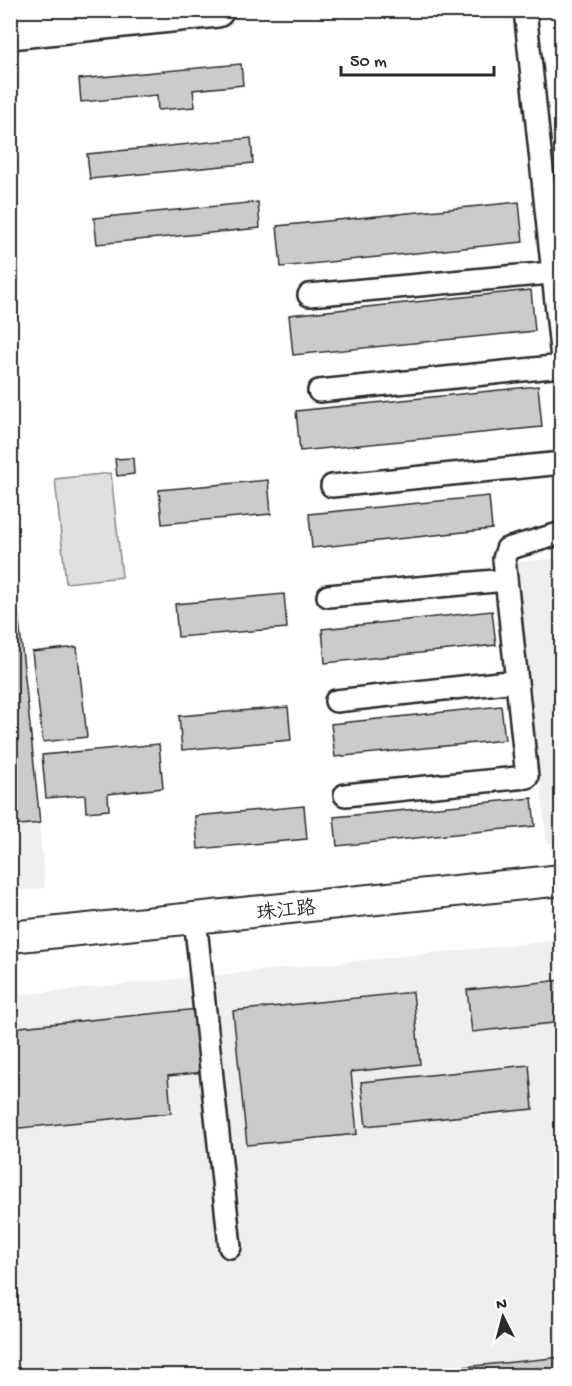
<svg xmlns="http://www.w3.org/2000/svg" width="572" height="1386" font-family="'Gochi Hand','LXGW WenKai TC',sans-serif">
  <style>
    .built { fill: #efefef }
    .green { fill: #e0e0e0; stroke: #868686; stroke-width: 1.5 }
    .building { fill: #cbcbcb; stroke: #2b2b2b; stroke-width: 1.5 }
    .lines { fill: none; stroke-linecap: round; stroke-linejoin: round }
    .street-casing { stroke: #2b2b2b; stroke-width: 26 }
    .secondary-casing { stroke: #2b2b2b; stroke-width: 34 }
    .primary-casing { stroke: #2b2b2b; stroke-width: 38 }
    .street { stroke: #fff; stroke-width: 21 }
    .secondary { stroke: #fff; stroke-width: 30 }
    .primary { stroke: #fff; stroke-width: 33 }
    .labels { text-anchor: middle; stroke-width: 4.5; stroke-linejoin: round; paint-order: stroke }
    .street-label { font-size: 20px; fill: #2b2b2b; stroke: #fff }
  </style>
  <rect width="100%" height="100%" fill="#fff"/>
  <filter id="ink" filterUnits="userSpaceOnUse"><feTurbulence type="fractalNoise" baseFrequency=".0167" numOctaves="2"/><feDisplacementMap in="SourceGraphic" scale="12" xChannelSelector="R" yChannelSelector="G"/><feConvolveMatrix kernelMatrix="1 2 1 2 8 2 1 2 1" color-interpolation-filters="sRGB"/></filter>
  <g filter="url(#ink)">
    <path class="built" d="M10 515 45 888 11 891H10Z
      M561 558V841L547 843 517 562Z
      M561 940V1375H11L10 996Z"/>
    <path class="green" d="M111 473 122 577 66 583 55 479Z"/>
    <path class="building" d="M241 64 243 85 193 90 195 107 158 110 157 95 81 102 79 79Z
      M251 138 253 163 90 179 87 154Z
      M258 202 260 228 97 244 94 218Z
      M519 202 523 242 281 267 277 226Z
      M531 290 535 331 293 355 289 315Z
      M538 386 542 427 300 451 296 411Z
      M133 458 134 474 117 476 115 459Z
      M268 480 271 514 162 524 159 490Z
      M489 496 492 529 312 548 309 514Z
      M10 533 40 823 10 826Z
      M284 594 287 628 178 637 175 604Z
      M492 611 496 645 325 663 322 629Z
      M77 647 87 737 43 742 32 652Z
      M501 706 505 740 335 757 331 724Z
      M288 707 291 740 182 750 179 716Z
      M159 744 163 788 108 794 109 810 86 812 85 795 46 798 42 755Z
      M532 798 535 826 337 846 334 817Z
      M304 806 307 839 198 849 195 816Z
      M562 980V1022L472 1032 467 990Z
      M413 992 420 1064 351 1072 357 1134 247 1145 233 1011Z
      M198 1009 204 1072 168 1076 171 1113 10 1129V1028Z
      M529 1065 533 1109 366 1126 361 1082Z
      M562 1357V1376H376Z"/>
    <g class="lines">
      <defs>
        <path id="street" d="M525 10 562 359
          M309 295 562 272
          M319 391 562 366
          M332 486 562 463
          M328 596 506 580
          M336 701 517 681
          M345 795 527 777 504 559 507 549 562 533
          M195 918 230 1247"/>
        <path id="secondary" d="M10 937 562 880"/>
        <path id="primary" d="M10 32 217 10"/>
      </defs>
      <use href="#street" class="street-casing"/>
      <use href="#secondary" class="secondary-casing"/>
      <use href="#primary" class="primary-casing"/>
      <use href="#street" class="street"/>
      <use href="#secondary" class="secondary"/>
      <use href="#primary" class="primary"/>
    </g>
  </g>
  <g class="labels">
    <g class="street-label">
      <text transform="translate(286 909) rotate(-6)" y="7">珠江路</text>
    </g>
  </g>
  <rect width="572" height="1386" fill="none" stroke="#fff" stroke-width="36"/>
  <rect x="18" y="18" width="536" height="1350" fill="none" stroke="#2b2b2b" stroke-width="2" filter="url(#ink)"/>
  <g transform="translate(503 1317) rotate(354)" stroke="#ffffff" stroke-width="4.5" paint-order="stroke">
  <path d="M0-4.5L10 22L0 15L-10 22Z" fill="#2b2b2b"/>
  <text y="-9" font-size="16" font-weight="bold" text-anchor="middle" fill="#2b2b2b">N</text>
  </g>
  <path d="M341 66v9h153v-9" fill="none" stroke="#2b2b2b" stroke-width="3"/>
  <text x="350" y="66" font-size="18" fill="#2b2b2b" stroke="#ffffff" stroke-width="4.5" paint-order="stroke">50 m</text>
</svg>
